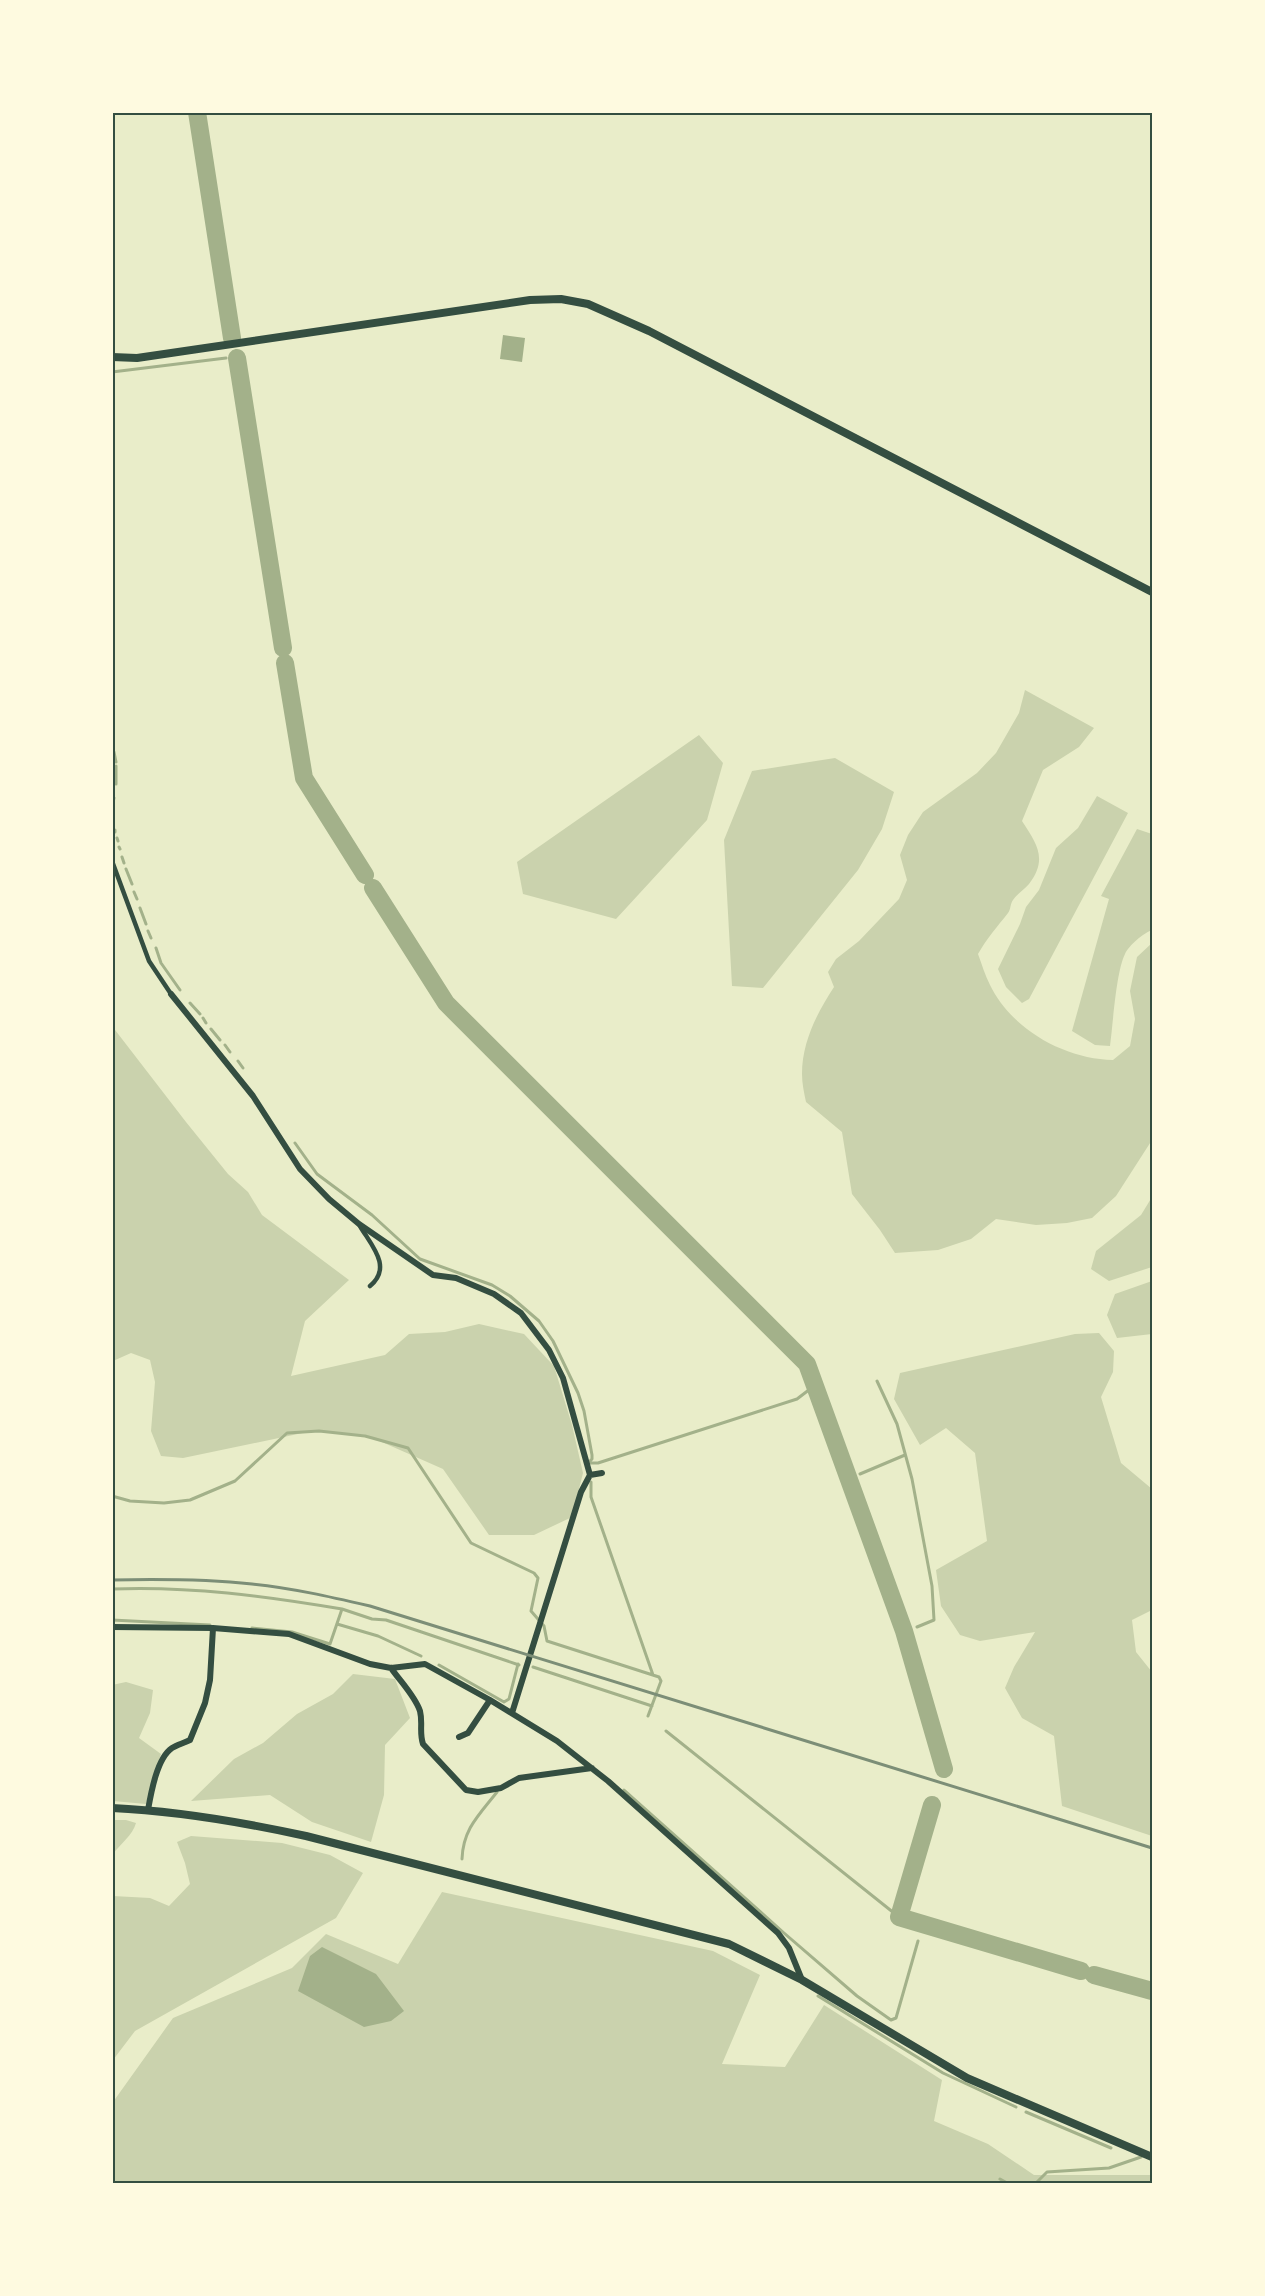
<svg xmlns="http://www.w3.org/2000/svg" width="1265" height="2296" font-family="Barlow,sans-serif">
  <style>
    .green { fill: #cad2ad }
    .water { fill: #a3b18a }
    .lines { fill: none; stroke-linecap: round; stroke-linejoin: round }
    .stream { stroke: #a3b18a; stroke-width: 3 }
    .river { stroke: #a3b18a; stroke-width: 18 }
    .pedestrian { stroke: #344e41; stroke-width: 4.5 }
    .minor { stroke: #344e41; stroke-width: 6 }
    .tertiary { stroke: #344e41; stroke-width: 8 }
    .secondary { stroke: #344e41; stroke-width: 8 }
    .rail { stroke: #7c8e77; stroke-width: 3 }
    .neatline { fill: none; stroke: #344e41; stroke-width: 2 }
  </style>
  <rect width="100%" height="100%" fill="#e9edc9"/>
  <path class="green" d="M1025 690 1094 728 1079 747 1043 770 1022 821C1037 844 1048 859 1029 884 1024 890 1017 894 1013 900 1010 904 1011 909 1008 913 997 927 987 938 978 954 982 965 985 975 990 985 1012 1030 1065 1059 1113 1060L1130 1046 1135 1019 1130 991 1137 957 1152 943V1140L1116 1196 1092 1218 1067 1223 1036 1225 996 1219 971 1239 938 1250 895 1253 880 1230 852 1194 842 1132 806 1102C804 1093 802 1083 802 1074 802 1042 817 1013 834 987L828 972 836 959 859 941 899 899 907 880 900 855 908 835 923 812 977 773 996 753 1019 713Z
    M699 735 723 763 707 820 616 919 523 894 517 862Z
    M835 758 894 792 882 829 858 870 763 988 732 986 724 840 752 771Z
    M1097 796 1128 813 1029 999 1022 1003 1006 987 998 969 1020 924 1026 907 1039 890 1056 848 1078 828Z
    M1137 829 1152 834V930C1144 933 1129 945 1125 954 1116 972 1113 1024 1110 1046L1095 1045 1072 1031 1109 899 1101 896Z
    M112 1026 186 1122 228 1174 248 1192 262 1215 349 1280 305 1321 291 1376 385 1355 409 1334 445 1332 479 1324 524 1334 554 1366 572 1425 583 1473 572 1517 534 1535H489L443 1469 366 1435 312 1431 183 1458 161 1456 151 1431 155 1382 150 1360 131 1353 113 1361Z
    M1152 1197V1267L1109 1281 1091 1269 1096 1251 1141 1215Z
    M1152 1281V1334L1117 1338 1107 1315 1115 1294Z
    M1099 1333 1114 1351 1113 1372 1101 1397 1121 1463 1152 1489V1610L1132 1620 1136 1652 1152 1672V1836L1062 1806 1054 1736 1022 1718 1005 1688 1014 1667 1035 1632 980 1641 960 1635 941 1606 936 1570 987 1541 975 1453 946 1428 920 1445 894 1399 900 1373 1075 1334Z
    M353 1674 395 1679 410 1718 385 1745 384 1795 371 1842 312 1822 270 1795 191 1801 234 1759 263 1743 297 1714 333 1694Z
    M126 1682 153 1690 150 1713 139 1738 161 1754 146 1804 113 1801 112 1685Z
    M113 1820H126L136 1823C133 1835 120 1844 113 1854Z
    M191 1836 282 1843 330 1855 363 1873 336 1918 135 2031 113 2060V1896L150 1898 169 1906 190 1884 185 1863 177 1842Z
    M442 1892 713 1951 760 1975 722 2064 785 2067 824 2005 942 2080 934 2121 988 2144 1034 2175H1152V2184H113V2102L173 2018 292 1968 326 1934 398 1964Z"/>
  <path class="water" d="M503 335 525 338 522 362 500 359Z
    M322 1947 376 1974 404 2011 391 2021 364 2027 298 1991 310 1956Z"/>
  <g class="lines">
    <path class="stream" d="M112 372 226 358
      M114 752 116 762
      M116 784V766
      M112 807 114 798
      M113 819V825
      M115 830V832
      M117 838 118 841
      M119 847 120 849
      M122 857 124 863
      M126 869 132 884
      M134 892 137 899
      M140 908 146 924
      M148 931 151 938
      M156 948 161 963 180 990
      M190 1003 200 1014
      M203 1018 206 1023
      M211 1029 220 1040
      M225 1045 230 1052
      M238 1061 243 1068
      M295 1143 317 1174 372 1215 420 1259 492 1285 510 1296 539 1321 553 1341 578 1393 584 1411 592 1455V1459L588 1463H598L797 1399 814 1386
      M877 1381 897 1424 912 1479 932 1586 934 1620 917 1627
      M860 1474 905 1455
      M591 1482V1497L653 1675
      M112 1496 130 1501 164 1503 190 1500 235 1481 287 1433 319 1431 365 1436 408 1448 471 1543 534 1573 538 1578 531 1611 544 1626 547 1641 659 1677 661 1681 648 1716
      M112 1589C190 1586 265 1596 342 1609
      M112 1620 210 1625
      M337 1624 378 1636 421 1656
      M252 1628 292 1632 330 1644 342 1609 372 1619 386 1620 519 1665
      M439 1665 504 1702 509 1699 518 1664
      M533 1667 652 1706
      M666 1731 899 1917
      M624 1790 784 1933 857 1996 891 2020 896 2018 918 1941
      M462 1859C463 1829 479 1815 497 1792
      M818 1996 943 2073 1016 2107
      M1026 2112 1111 2148
      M1000 2179 1009 2184
      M1035 2184 1047 2172 1109 2168 1141 2157"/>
    <path class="river" d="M197 112 232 338
      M237 358 283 648
      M285 663 304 778 365 875
      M373 888 446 1003 807 1364 904 1631 944 1769
      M932 1805 899 1917 1081 1971
      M1094 1975 1152 1991"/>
    <path class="pedestrian" d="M112 861 149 961 171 994
      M360 1226C371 1245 393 1267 370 1286"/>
    <path class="minor" d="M171 994 253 1096 300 1169 329 1199 359 1224 433 1275 456 1278 494 1294 521 1313 549 1350 563 1378 590 1475 581 1492 512 1713
      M590 1475 602 1473
      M112 1627 213 1628 289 1634 370 1664 391 1668 425 1664 490 1700 557 1741 608 1781 778 1933 789 1948 802 1980
      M391 1668C400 1681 415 1696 420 1711 423 1723 419 1732 423 1744L466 1790 478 1792 501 1788 519 1778 592 1768
      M459 1737 468 1733 490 1700
      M148 1810C151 1793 157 1758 172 1748 177 1745 184 1743 190 1740L205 1703 210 1680 213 1628"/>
    <path class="tertiary" d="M112 357 137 358 530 300 561 299 588 304 649 331 1152 592"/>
    <path class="secondary" d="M112 1808C178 1811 242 1822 306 1836L729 1944 802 1980 967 2078 1152 2157"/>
    <path class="rail" d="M112 1580C159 1579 205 1579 252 1584 292 1588 331 1597 370 1606L1152 1848"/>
  </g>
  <rect width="1265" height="2296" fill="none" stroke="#fefae0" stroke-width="228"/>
  <rect x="114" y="114" width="1037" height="2068" class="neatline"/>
</svg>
